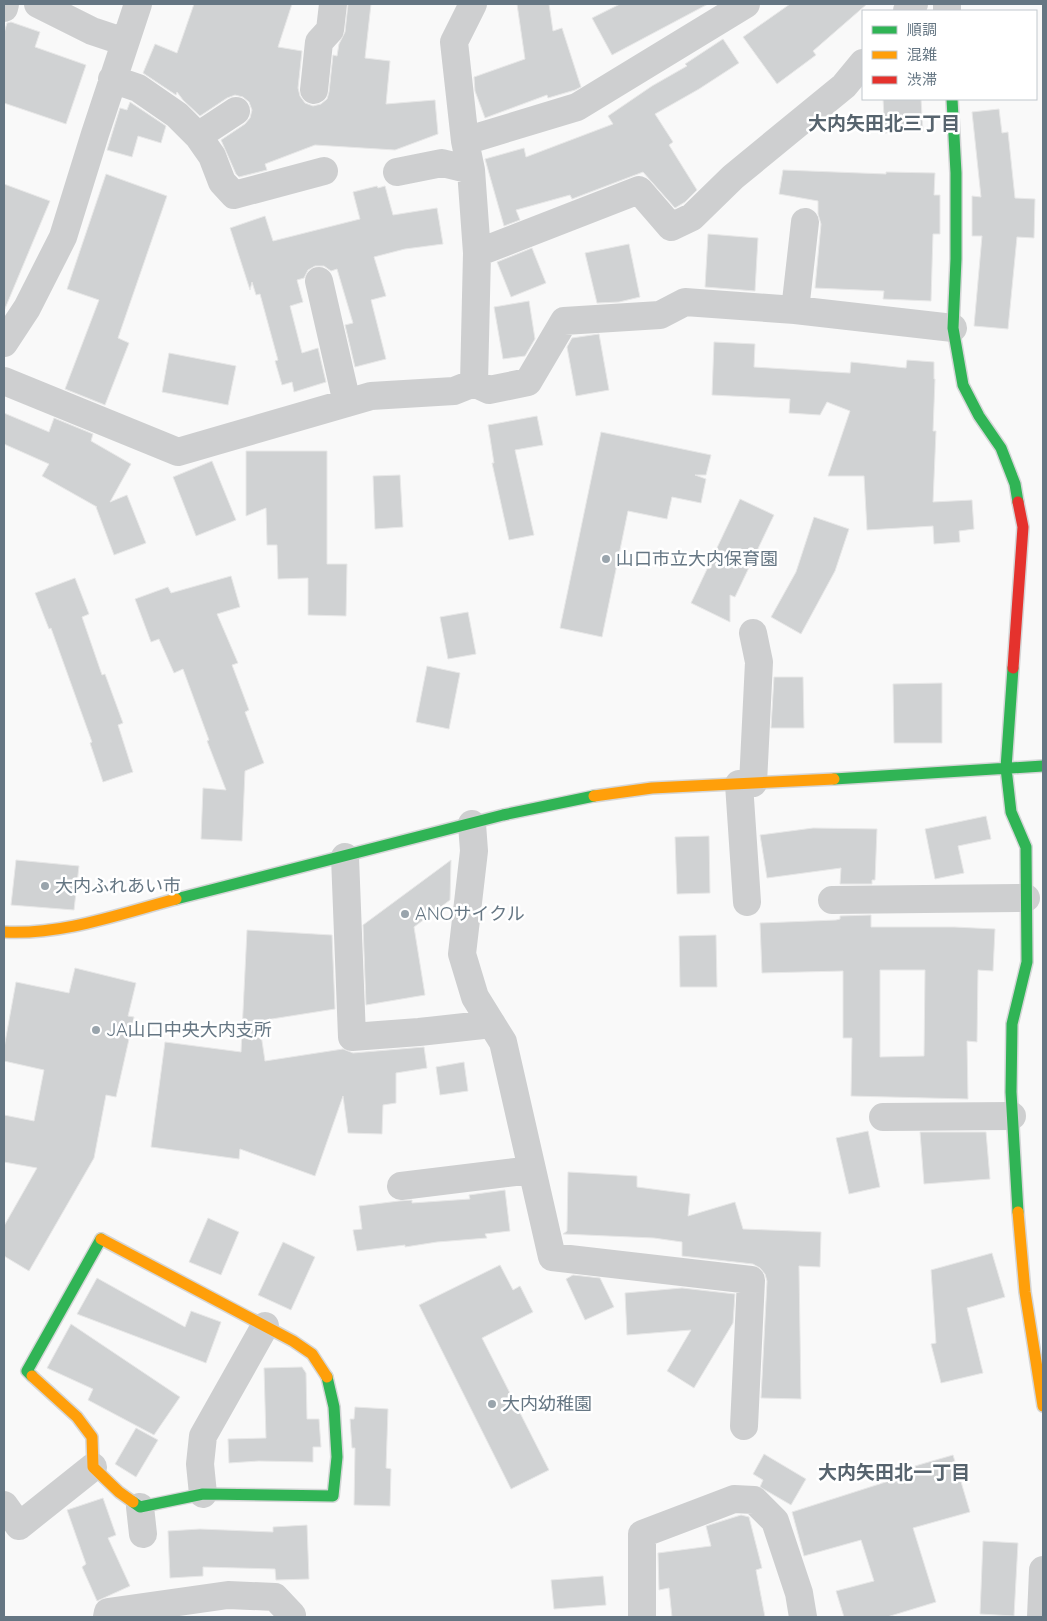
<svg xmlns="http://www.w3.org/2000/svg" width="1047" height="1621" font-family="Quicksand,'Noto Sans JP',sans-serif">
  <style>
    .building { fill: #d0d2d3; stroke: #e8e8e8; fill-rule: evenodd }
    .lines { fill: none; stroke-linecap: round; stroke-linejoin: round }
    .fast-casing { stroke: #d5d6d7; stroke-width: 14 }
    .slow-casing { stroke: #d5d6d7; stroke-width: 14 }
    .jam-casing { stroke: #d5d6d7; stroke-width: 14 }
    .street { stroke: #cecfd0; stroke-width: 28 }
    .fast { stroke: #30b455; stroke-width: 11 }
    .slow { stroke: #ff9f0a; stroke-width: 11 }
    .jam { stroke: #e5322d; stroke-width: 11 }
    .poi-dot { fill: #99a4ac; stroke: #fff; stroke-width: 2 }
    .labels { text-anchor: middle; stroke-width: 5; stroke-linejoin: round; paint-order: stroke }
    .poi-label { font-size: 18px; fill: #657683; stroke: #fff; text-anchor: start }
    .neighbourhood-label { font-size: 19px; font-weight: bold; fill: #57646e; stroke: #fff }
  </style>
  <rect width="100%" height="100%" fill="#f9f9f9"/>
  <path class="building" d="M194 4H292L278 47 302 51 298 88 300 96 305 103 313 106 321 104 327 99 329 92 333 55 337 56 339 44 345 32 348 4H371L365 58 390 61 386 104 435 100 438 134 395 150 315 145 265 164 267 170 239 177 236 174 221 140 245 124 250 118 252 110 249 102 243 97 235 95 227 98 200 116 183 100 177 92 176 95 143 73 155 44 177 53Z
    M517 4H549L553 31 562 28 581 87 575 90 548 98 547 95 485 118 475 91 474 77 525 59Z
    M620 4H708L612 55 592 18Z
    M790 4H867L813 51 816 55 777 84 743 37Z
    M11 22 40 32 35 47 86 65 66 124 4 103V33L7 23Z
    M723 39 739 63 699 89 655 114 673 142 669 145 697 190 685 202 675 208 643 172 572 199 570 195 516 210 520 220 504 226 485 159 524 148 526 157 613 124 608 116 652 86 687 66 685 64Z
    M883 99H921L923 132 885 133Z
    M130 102 166 126 161 143 138 136 132 157 107 150 120 108 127 110Z
    M999 109 1002 133 1008 132 1015 198 1035 199 1034 238 1017 237 1008 329 974 326 982 236H972V196L981 197 972 112Z
    M783 170 886 174V172L935 173 934 195H940V234H933L931 301 883 299 884 291 815 288 821 224 818 214V201L779 194Z
    M106 174 167 196 118 338 129 343 105 405 65 389 99 300 67 289Z
    M4 184 50 201 4 311Z
    M377 186 378 188 385 186 393 215 437 208 443 244 405 249 374 257 386 296 371 300 386 359 355 367 345 325 353 323 337 269 331 271 324 266H315L308 270 304 278 297 280 303 302 290 306 302 353 318 348 326 382 294 392 292 382 282 385 275 361 278 360 260 294 256 295 252 282 250 290 230 228 265 216 273 241 360 219 353 192Z
    M708 234 758 238 755 291 705 287Z
    M629 244 640 297 619 302 597 303 585 253Z
    M532 248 546 283 511 297 497 262Z
    M529 301 535 339 525 356 503 359 494 307Z
    M599 334 609 390 576 396 567 347 572 338Z
    M714 342 755 344 754 367 850 373 851 362 906 368 907 360 934 362V379H935L933 431H936L933 502 972 500 974 529 959 531 960 542 934 544 933 526 867 530 864 476H828L850 411 827 402 820 415 789 413 790 399 712 395Z
    M169 353 236 366 228 405 162 392Z
    M4 413 49 432 54 418 93 434 91 441 131 464 110 502 127 495 146 543 114 555 96 507H97L42 476 49 464 4 444Z
    M537 416 543 445 515 450 534 535 509 540 492 463H494L488 425Z
    M601 432 711 455 706 475H695L706 479 701 503 672 497 667 519 628 511 602 637 560 628Z
    M246 451H327V564H347L346 616 308 615V578L278 579 277 545H267L266 508 246 516Z
    M212 461 236 520 196 536 173 477Z
    M400 475 403 527 375 529 373 476Z
    M740 499 774 515 735 597 730 595V622L691 603Z
    M814 517 849 529 835 571 801 634 771 617 796 572Z
    M231 576 240 607 217 614 238 663 232 665 249 710 245 712 264 763 245 771 242 841 201 839 203 788 226 790 207 741 209 740 183 669 174 673 159 639 151 642 135 599 168 587 171 593Z
    M75 578 89 614 82 617 102 675 105 674 123 723 118 725 133 772 103 782 90 743 92 742 51 628 49 629 35 593Z
    M468 612 476 654 448 659 440 617Z
    M427 666 460 673 449 729 416 722Z
    M774 677H803L804 728H771Z
    M942 683V743H894L893 684Z
    M986 816 991 839 958 846 964 873 935 879 925 829Z
    M813 828 877 829 875 880H872V884H840L841 868 767 878 760 835Z
    M709 836 710 893 677 894 675 837Z
    M16 860 79 866 74 910 11 905Z
    M451 860 450 900 414 927 425 995 366 1005 363 925Z
    M871 915V927H954L995 929 993 971 978 970 977 1042 967 1041 968 1099 851 1096 852 1038H843V971L762 973 760 923 836 920 840 919V916ZM880 970H925L924 1056 880 1057Z
    M247 930 332 935 335 1009 259 1021 265 1061 343 1049 353 1053 424 1047 427 1068 396 1073V1103L383 1105 382 1134 348 1133 343 1096 315 1176 240 1149 239 1159 151 1147 165 1042 241 1052Z
    M716 935 717 987H680L679 936Z
    M75 968 136 983 128 1016 134 1017 116 1097 106 1095 94 1158 29 1271 4 1256V1226L37 1168 4 1162V1115L34 1121 44 1070 4 1061V1048L16 982 69 993Z
    M464 1062 468 1091 440 1095 436 1067Z
    M868 1131 880 1187 849 1194 836 1138Z
    M920 1132H986L990 1179 924 1184Z
    M568 1172 637 1176V1187L690 1194 688 1216 735 1202 743 1229 821 1232 820 1267 799 1266 801 1399 761 1398 767 1281 765 1274 760 1268 753 1264 682 1256V1242L654 1238 563 1234 567 1231Z
    M505 1190 510 1231 485 1234 487 1238 437 1242 405 1247V1245L357 1251 353 1230 362 1229 359 1206 399 1201 412 1200V1203L470 1199 469 1195Z
    M208 1218 239 1232 221 1275 189 1262Z
    M283 1242 315 1257 291 1310 258 1295Z
    M992 1253 1005 1297 967 1308 983 1373 941 1383 931 1344 936 1343 931 1270Z
    M500 1265 513 1290 520 1286 533 1312 482 1338 549 1470 511 1489 419 1305Z
    M573 1275 600 1278 614 1307 585 1320 566 1279Z
    M97 1278 185 1327 191 1311 221 1322 206 1363 77 1314Z
    M682 1288 735 1294 733 1323 694 1388 667 1371 691 1330 627 1335 625 1293Z
    M71 1324 180 1397 154 1435 88 1400 93 1389 47 1368Z
    M302 1367 306 1373 307 1419H319L321 1447H313V1462L259 1461 229 1463 228 1439 266 1438 264 1368Z
    M355 1407 388 1409 386 1468 391 1469 390 1506 354 1505 355 1448H352L350 1419H354Z
    M136 1428 158 1440 136 1477 115 1464Z
    M764 1454 806 1479 791 1505 760 1487 763 1480 753 1474Z
    M953 1455 970 1512 913 1528 936 1602 887 1617H844L836 1591 874 1581 861 1540 804 1556 792 1512 917 1472 915 1466Z
    M103 1498 116 1535 108 1538 130 1586 97 1601 82 1567 86 1564 67 1510Z
    M741 1515 749 1517 762 1568 756 1570 765 1617H672L669 1588 659 1590 658 1553 711 1546 706 1526Z
    M307 1525 309 1579 276 1580 275 1569 203 1567V1576L170 1578 168 1531 200 1529 273 1532V1527Z
    M983 1541 1018 1543 1014 1616 980 1614Z
    M603 1576 606 1605 554 1609 551 1580Z"/>
  <g class="lines">
    <defs>
      <path id="fast" d="M952 99 956 173V259L953 328 963 385 979 416 1001 448 1015 484 1018 502
        M1013 668 1006 768 1011 812 1026 847 1027 962 1012 1024 1011 1092 1018 1212
        M834 779 1043 766
        M176 899 503 815 594 796
        M32 1376 27 1371 101 1239
        M133 1502 140 1507 203 1494 333 1496 337 1457 334 1407 327 1377"/>
      <path id="slow" d="M594 796 652 788 834 779
        M4 932C64 935 119 914 176 899
        M1018 1212 1025 1292 1043 1406
        M101 1239 293 1341 312 1354 327 1377
        M32 1376 77 1417 92 1437 93 1467 119 1492 133 1502"/>
      <path id="jam" d="M1013 668 1023 527 1018 502"/>
    </defs>
    <use href="#fast" class="fast-casing"/>
    <use href="#slow" class="slow-casing"/>
    <use href="#jam" class="jam-casing"/>
    <path class="street" d="M38 4 92 31 125 42
      M947 4V11
      M4 8 5 4
      M907 11 914 4
      M112 79 138 88 177 115 198 136 212 156 222 182 234 195 324 171
      M314 90 319 42 330 30 333 4
      M198 136 236 111
      M465 141 577 107 746 4
      M397 172 442 163 471 170
      M477 253 639 190 671 227 692 217 733 177 844 86 863 63
      M319 281 347 403
      M795 310 805 222
      M4 343 27 308 63 237 95 134 138 4
      M4 381 178 452 371 396 454 391 474 383 477 253 471 170 465 141 454 42 473 4
      M474 383 489 390 528 382 564 321 660 315 685 302 795 310 953 328
      M753 633 759 662 753 783
      M739 784 747 902
      M472 824 474 851 462 954 475 997 503 1042 552 1257 751 1280 744 1426
      M345 857 352 1037 419 1032 492 1024
      M832 900 1026 898
      M883 1117 1012 1116
      M401 1186 532 1170
      M203 1494 200 1464 203 1436 265 1326
      M4 1505 19 1526 93 1467
      M140 1507 143 1534
      M107 1617 108 1612 228 1595 275 1597 292 1615 291 1617
      M642 1617V1534L734 1499 754 1500 775 1521 799 1593 803 1617
      M1041 1617 1043 1570"/>
    <use href="#fast" class="fast"/>
    <use href="#slow" class="slow"/>
    <use href="#jam" class="jam"/>
  </g>
  <g class="poi-dot">
    <circle cx="606" cy="559" r="5"/>
    <circle cx="45" cy="886" r="5"/>
    <circle cx="405" cy="914" r="5"/>
    <circle cx="96" cy="1030" r="5"/>
    <circle cx="492" cy="1404" r="5"/>
  </g>
  <g class="labels">
    <g class="poi-label">
      <text x="616" y="565">山口市立大内保育園</text>
      <text x="55" y="892">大内ふれあい市</text>
      <text x="415" y="920">ANOサイクル</text>
      <text x="106" y="1036">JA山口中央大内支所</text>
      <text x="502" y="1410">大内幼稚園</text>
    </g>
    <g class="neighbourhood-label">
      <text x="884" y="130">大内矢田北三丁目</text>
      <text x="894" y="1479">大内矢田北一丁目</text>
    </g>
  </g>
  <rect width="1047" height="1621" fill="none" stroke="#657683" stroke-width="10"/>
  <rect x="862" y="10" width="175" height="90" fill="#ffffff" stroke="#c1c8cd"/>
  <rect x="872" y="26" width="25" height="8" fill="#30b455" stroke="#c1c8cd"/>
  <text x="907" y="35" font-size="15" fill="#657683">順調</text>
  <rect x="872" y="51" width="25" height="8" fill="#ff9f0a" stroke="#c1c8cd"/>
  <text x="907" y="60" font-size="15" fill="#657683">混雑</text>
  <rect x="872" y="76" width="25" height="8" fill="#e5322d" stroke="#c1c8cd"/>
  <text x="907" y="85" font-size="15" fill="#657683">渋滞</text>
</svg>
